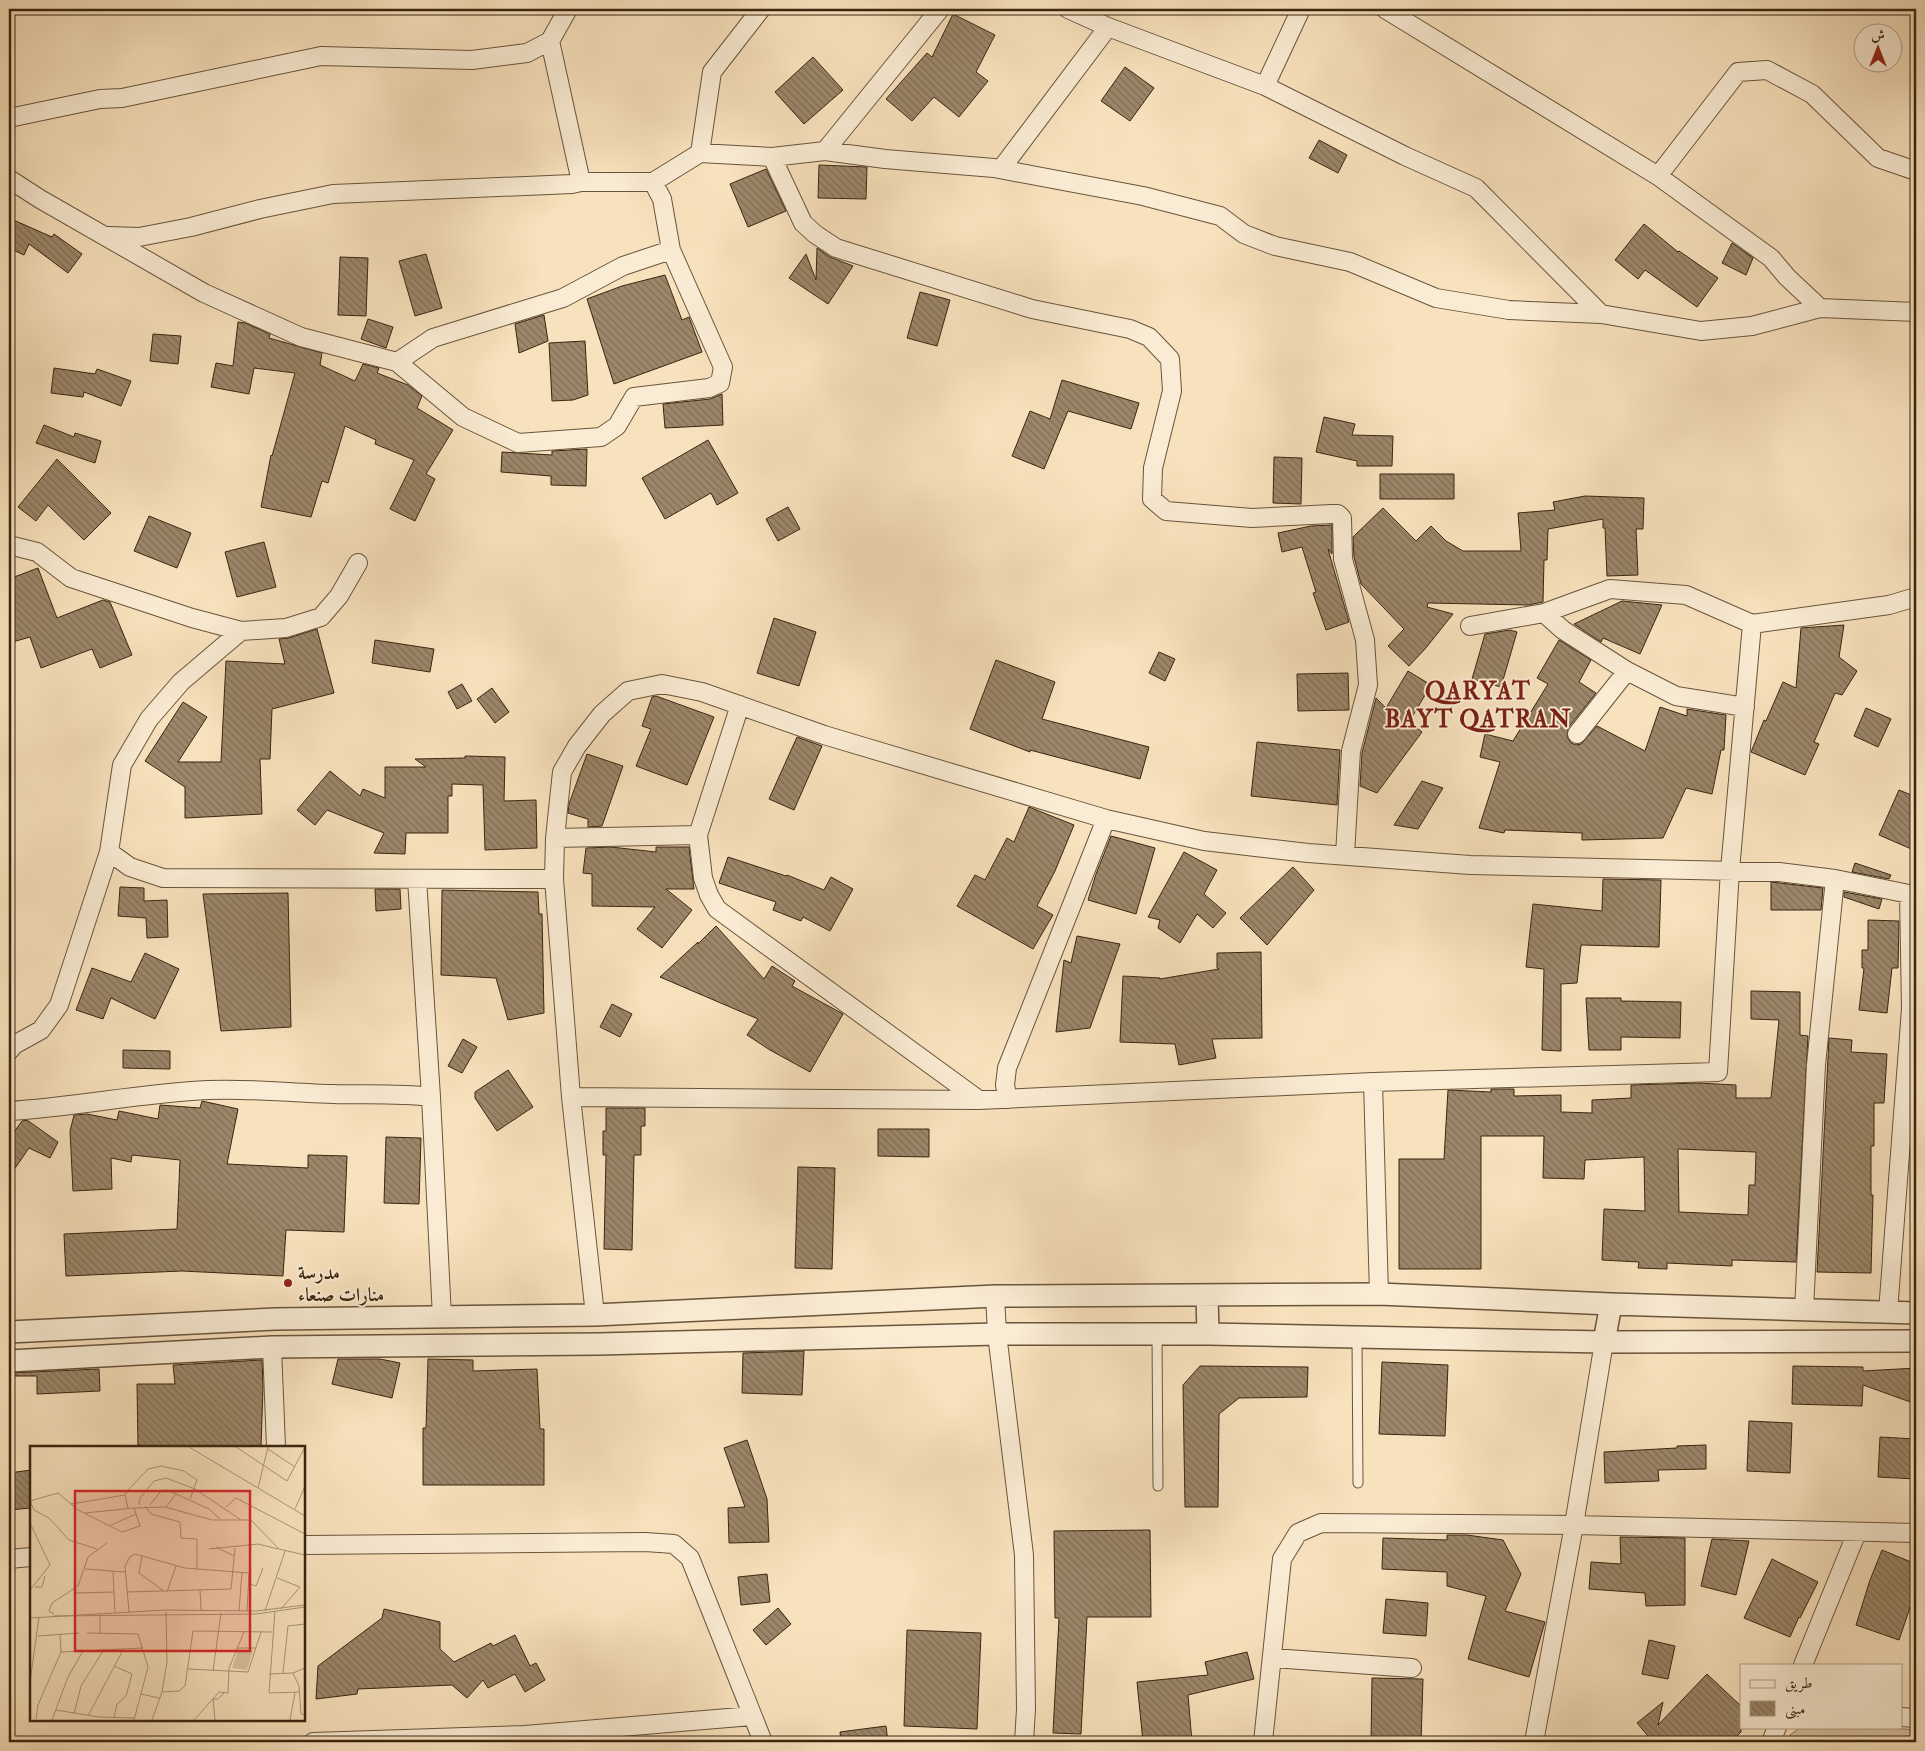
<svg xmlns="http://www.w3.org/2000/svg" width="1925" height="1751" font-family="'IM FELL Double Pica',Amiri,serif">
  <style>
    .park { fill: url(#park-crowns); stroke: #887458 }
    .building { fill: url(#building-back-hatch); stroke: #392510; fill-rule: evenodd }
    .lines { fill: none; stroke-linecap: round; stroke-linejoin: round }
    .service-casing { stroke: #69543b; stroke-width: 11 }
    .minor-casing { stroke: #69543b; stroke-width: 20 }
    .tertiary-casing { stroke: #69543b; stroke-width: 24 }
    .service { stroke: #faecd4; stroke-width: 9 }
    .minor { stroke: #faecd4; stroke-width: 18 }
    .tertiary { stroke: #faecd4; stroke-width: 21 }
    .poi-dot { fill: #8f2418; stroke: #faecd4; stroke-width: 2 }
    .labels { text-anchor: middle; stroke-width: 4; stroke-linejoin: round; paint-order: stroke }
    .poi-label { font-size: 19px; font-weight: bold; fill: #392510; stroke: #faecd4; text-anchor: start }
    .district-label { font-size: 24px; font-weight: bold; letter-spacing: 1px; fill: #7a1f14; stroke: #faecd4 }
    .inset-road { fill: none; stroke: #ac9678; stroke-width: 1 }
    .view { fill: #d62828; fill-opacity: 0.15; stroke: #d62828; stroke-width: 2.5 }
    .inset-edge { fill: none; stroke: #392510; stroke-width: 2.5 }
  </style>
  <defs>
    <pattern id="park-crowns" width="20" height="18" patternUnits="userSpaceOnUse" patternTransform="scale(1.25)"><rect width="20" height="18" fill="#d8c2a0"/><path d="M2 6a3 3 0 1 1 6 0M12 15a3 3 0 1 1 6 0" fill="none" stroke="#baa789"/></pattern>
    <pattern id="building-back-hatch" width="6" height="6" patternUnits="userSpaceOnUse" patternTransform="scale(1.25)"><rect width="6" height="6" fill="#9c876a"/><path d="M-1 5l2 2M0 0l6 6M5-1l2 2" fill="none" stroke="#806e56"/></pattern>
  </defs>
  <rect width="100%" height="100%" fill="#f8e2bd"/>
  <filter id="stains"><feTurbulence type="fractalNoise" baseFrequency=".004" numOctaves="4"/><feColorMatrix values="0 0 0 0 .2 0 0 0 0 .09 0 0 0 0 .02 0 0 0 .5 -.17"/></filter>
  <radialGradient id="worn" r=".72"><stop offset=".6" stop-color="#630" stop-opacity="0"/><stop offset="1" stop-color="#630" stop-opacity=".3"/></radialGradient>
  <path class="park" d="M1801 1727H1880L1916 1730V1742H1787L1790 1735Z"/>
  <path class="building" d="M953 14 995 35 976 72 988 81 959 117 934 97 912 121 886 99 927 53 932 57Z
    M813 57 843 90 804 124 775 92Z
    M1125 67 1154 88 1130 121 1101 101Z
    M1319 140 1347 155 1338 173 1309 158Z
    M819 165 867 167 866 199 818 198Z
    M766 169 786 211 748 227 730 184Z
    M9 218 52 237 54 234 82 254 68 273 29 244 24 255 9 248Z
    M1644 224 1678 252 1679 251 1718 278 1697 307 1645 270 1638 279 1615 260Z
    M1732 243 1753 258 1746 275 1722 263Z
    M817 248 830 257 853 266 828 304 789 278 806 254 816 280Z
    M426 254 442 308 415 316 399 261Z
    M340 257 368 258 366 316 338 315Z
    M665 275 682 320 689 317 702 352 614 384 587 299 622 286Z
    M920 292 950 300 937 346 907 338Z
    M544 315 548 341 519 353 515 324Z
    M368 319 393 327 386 348 361 339Z
    M238 322 245 323 270 334 269 338 322 353 320 365 355 381 363 364 379 368 377 373 408 385 422 396 417 408 453 430 426 474 435 479 415 521 390 509 414 460 375 444 376 440 345 426 328 483 322 481 311 517 261 507 271 455 272 456 295 373 254 368 249 394 211 387 216 363 233 366Z
    M153 334 181 336 178 364 150 361Z
    M585 341 588 395 573 400 552 401 549 343Z
    M54 368 95 374 97 369 131 381 121 406 84 392 83 397 51 393Z
    M1062 380 1139 403 1131 429 1068 411 1044 469 1012 456 1030 411 1050 419Z
    M722 394 723 425 665 428 663 404 710 399Z
    M1324 417 1355 424 1352 435 1393 436 1392 466H1357V461L1316 452Z
    M44 425 74 437 75 433 101 441 95 463 36 443Z
    M708 440 738 493 717 505 711 493 665 519 642 478Z
    M587 449 586 486 551 485V476L501 472 502 452 552 455V451Z
    M1274 457 1302 458 1301 504 1273 503Z
    M57 459 111 513 84 540 48 505 36 521 18 507Z
    M1380 474H1454V499H1380Z
    M1585 496 1644 498 1643 529H1636L1638 575 1607 576 1605 528H1603V519L1548 529 1547 560H1544L1543 602 1528 605 1428 603 1427 607 1453 614 1425 649 1409 666 1388 646 1404 629 1361 584 1354 557 1353 537 1383 508 1416 541 1431 526 1446 541 1463 551H1521L1518 513 1555 510 1553 502Z
    M788 507 800 529 778 541 766 519Z
    M149 516 191 533 177 568 134 551Z
    M1332 525V554L1328 549 1349 622 1326 630 1313 593 1316 592 1302 547 1282 552 1278 533 1311 526Z
    M264 542 276 587 237 597 225 552Z
    M38 568 57 618 103 600 110 602 132 655 100 668 92 649 41 668 30 637 9 643V599L15 598 9 579Z
    M1622 601 1662 605 1640 654 1603 638 1601 642 1574 624Z
    M774 618 816 632 799 686 757 673Z
    M1844 625 1839 657 1857 671 1842 695 1835 693 1814 742 1819 744 1805 775 1751 752 1764 720 1766 721 1783 682 1796 688 1801 628Z
    M317 629 334 693 272 709 270 759H260L262 814 185 818V787L145 761 183 702 207 717 178 762H221L226 661 285 664 279 639 289 638Z
    M1510 630 1517 632 1501 687 1472 679 1485 634Z
    M375 640 434 649 430 672 372 663Z
    M1559 640 1591 660 1579 682 1596 693 1568 728 1567 737 1571 743 1576 745 1581 744 1597 726 1645 751 1660 707 1687 716V709L1726 715 1724 750H1721L1712 794 1686 788 1663 838 1582 840V833L1505 830 1504 833 1479 828 1500 762 1480 757 1485 734 1513 741 1548 684 1537 678Z
    M1159 652 1175 659 1165 681 1149 673Z
    M996 660 1055 682 1042 719 1149 747 1140 779 1030 750V752L970 729Z
    M1408 671 1431 685 1409 722 1422 732 1377 793 1360 786 1362 753 1376 698 1386 708Z
    M1348 673 1349 710 1298 711 1297 674Z
    M462 684 472 701 457 709 448 692Z
    M492 688 509 712 495 723 477 699Z
    M656 696 714 717 687 785 636 766 651 729 642 726 652 697Z
    M1866 708 1891 719 1878 747 1854 736Z
    M797 737 822 746 794 810 769 799Z
    M1257 742 1340 750 1337 805 1251 796Z
    M587 754 623 766 602 826 588 827V819L568 813 569 804Z
    M465 756 505 757 504 801 536 800 537 848 485 850 483 785 452 784V796H448V833H406L405 854 374 853 384 833 327 810 315 825 297 810 330 771 360 796 363 789 385 798V767H426L415 759 465 758Z
    M1422 781 1443 788 1418 829 1394 825Z
    M1899 790 1916 797V851L1879 835Z
    M1029 807 1074 825 1055 871 1037 906 1053 915 1033 949 957 906 975 875 985 880 1007 838 1014 842Z
    M1111 836 1155 848 1136 914 1088 900 1096 874Z
    M611 847 656 852V847H689L694 889H666L692 910 662 948 637 929 655 907 592 906V874L583 873 586 848Z
    M1184 852 1217 870 1204 894 1226 913 1213 928 1197 914 1180 943 1158 928 1160 920 1148 917Z
    M728 857 786 876 787 875 824 890 831 877 853 889 830 931 803 917 801 921 773 910 776 902 719 883Z
    M1855 863 1891 875 1889 879 1852 872Z
    M1293 867 1314 890 1267 945 1240 918Z
    M1603 879 1661 880 1659 947 1581 945 1577 983 1561 984V1051L1542 1050 1544 969 1526 967 1533 904 1602 911Z
    M1771 882 1823 888 1821 910H1771Z
    M120 887 144 888V901L167 900 168 937 147 938 146 918 118 916Z
    M375 889H400L401 909 376 911Z
    M442 890 538 892 539 914H542L544 1013 508 1020 496 978 441 975Z
    M1844 892 1882 899 1879 909 1844 897Z
    M288 893 291 1027 221 1031 203 894Z
    M1868 920 1899 921 1898 968H1892L1887 1013 1859 1010 1864 968H1862V950H1868Z
    M716 926 764 979 772 966 795 981 792 986 843 1014 810 1072 770 1050 747 1035 758 1019 660 977 698 942V944Z
    M1077 936 1120 944 1090 1028 1056 1032 1064 960 1071 963Z
    M1261 952 1262 1038 1212 1039 1216 1058 1179 1065 1175 1044 1120 1042 1123 976 1160 978V979L1219 969 1217 968V953Z
    M145 953 179 969 155 1019 111 998 103 1019 76 1010 92 968 131 982Z
    M1751 991 1800 992V1035L1808 1036 1796 1262 1732 1260V1266L1667 1263V1269L1638 1268 1639 1262 1602 1260 1604 1209 1645 1211 1644 1157 1585 1160 1584 1179 1543 1178 1544 1136H1481V1269H1399V1159H1444L1448 1090 1491 1092V1089H1514V1096L1561 1095V1112L1592 1113V1100L1631 1098V1085L1699 1083 1736 1085V1098H1771L1779 1020 1751 1019ZM1678 1149 1756 1152 1755 1185H1749L1748 1215 1679 1212Z
    M1586 998H1621V1001L1681 1002 1680 1038 1621 1037V1050H1589Z
    M612 1004 632 1014 620 1037 600 1027Z
    M1829 1038 1852 1040 1851 1052 1887 1054 1884 1103H1874V1146H1871V1195H1873L1871 1273 1817 1272Z
    M463 1039 477 1047 462 1073 448 1066Z
    M123 1050 170 1051V1069L123 1068Z
    M508 1070 533 1107 497 1131 475 1098V1092Z
    M202 1101 238 1109 227 1164 308 1168V1155L347 1156 344 1232 286 1230 283 1276 182 1271 66 1276 64 1234 177 1229 180 1160 132 1155 131 1162 111 1158 112 1189 73 1191 70 1131 74 1115 87 1114 117 1120 119 1111 158 1119 160 1105 200 1108Z
    M606 1108H645V1126H641V1155H634L632 1250 604 1249 606 1155H603V1131H606Z
    M27 1120 58 1142 50 1158 29 1148 9 1177V1139L22 1121Z
    M878 1129H929V1157L878 1156Z
    M386 1137 421 1138 419 1204 384 1203Z
    M798 1167 835 1168 832 1269 795 1268Z
    M804 1351 802 1395 742 1393 743 1353Z
    M338 1359H380L400 1363 392 1398 332 1384Z
    M428 1359 473 1360V1371L537 1369 540 1429H544V1485H423V1428H426Z
    M262 1360 263 1387 261 1447H138L137 1384H175L173 1365Z
    M1382 1362 1448 1365 1445 1436 1379 1434Z
    M1200 1366 1308 1367 1307 1397 1239 1398 1219 1414 1218 1507H1185L1183 1385Z
    M1793 1366 1863 1367V1371L1916 1368V1404L1863 1385 1862 1406 1792 1404Z
    M99 1369 100 1391 37 1394V1376H9V1373Z
    M1749 1421 1792 1423 1790 1473 1747 1471Z
    M1880 1437 1916 1439V1479L1878 1477Z
    M747 1440 767 1499 769 1542 729 1543 728 1508 745 1507 724 1448Z
    M1706 1445V1469L1658 1470 1659 1481 1605 1483 1604 1452 1677 1448V1446Z
    M31 1470V1508L9 1510V1473Z
    M1150 1530 1151 1617H1087L1081 1734 1053 1733 1059 1618H1055L1054 1531Z
    M1447 1535H1467L1503 1540 1521 1574 1505 1611 1545 1622 1529 1677 1468 1659 1486 1596 1447 1586V1572L1382 1569 1383 1538 1447 1540Z
    M1620 1537 1685 1538V1605L1646 1606 1645 1593 1589 1589 1591 1562 1621 1564Z
    M1712 1539 1749 1541 1736 1595 1701 1586Z
    M1882 1550 1916 1564V1590L1899 1640 1856 1625 1870 1580Z
    M1772 1559 1818 1582 1800 1618 1799 1617 1790 1637 1744 1618Z
    M767 1574 770 1602 741 1605 738 1577Z
    M1386 1599 1428 1603 1426 1636 1383 1633Z
    M778 1608 791 1624 766 1645 753 1630Z
    M384 1609 440 1622V1649L454 1662 491 1643 493 1646 515 1635 530 1666 536 1663 545 1680 525 1692 515 1674 488 1688 483 1680 467 1698 452 1685 358 1689 357 1694 316 1699 318 1666 382 1618Z
    M907 1630 981 1633 977 1729 904 1726Z
    M1649 1640 1675 1646 1668 1679 1642 1674Z
    M1247 1652 1254 1679 1188 1695 1192 1742H1143L1137 1682 1208 1675 1205 1662Z
    M1707 1674 1741 1706V1732L1731 1742H1642L1648 1736 1637 1723 1663 1702 1658 1725Z
    M1372 1678 1423 1679 1421 1742H1371Z
    M886 1726 888 1742H841L840 1732Z"/>
  <g class="lines">
    <defs>
      <path id="service" d="M1157 1334 1158 1486
        M1357 1337 1358 1483"/>
      <path id="minor" d="M568 9 550 41 581 182
        M1068 9 1108 27 1265 86 1405 156 1476 188 1601 314
        M1385 9 1658 176 1771 258 1787 277 1820 308
        M1265 86 1301 9
        M9 118 100 99 122 98 321 56 472 60 527 53 550 41
        M825 151 940 9
        M700 153 712 72 761 9
        M772 157 803 223 815 234 836 248 1032 309 1130 329 1149 337 1170 359 1172 391 1153 468 1152 499 1166 511 1252 518 1332 514H1338L1342 518 1343 559 1365 640 1368 685 1351 751 1345 855
        M1001 169 1108 27
        M1658 176 1738 72 1767 70 1812 94 1878 158 1916 171
        M9 179 40 199 204 293 301 337 397 362 463 417 518 443 601 437 617 426 634 397 709 388 720 383 723 367 671 250
        M653 182 700 153 772 157 825 151 885 159 994 168 1143 196 1220 216 1244 234 1275 246 1350 262 1436 298 1509 310 1601 314 1701 331 1752 326 1820 308 1916 312
        M108 236 139 237 191 227 260 209 333 194 572 184 581 182H653L662 199 671 250 623 266 563 298 433 338 397 362
        M9 545 37 552 71 578 192 618 241 631
        M1544 613 1563 630 1627 671 1676 696 1745 707
        M1470 626 1544 613 1610 589 1686 595 1752 624 1889 605 1916 597
        M740 705 698 835 703 878 709 895 717 909 979 1100
        M1577 734 1627 671
        M555 838 698 835
        M109 852 130 867 163 878 554 879
        M9 1051 14 1045 41 1030 59 1005 109 852 122 765 149 719 181 682 241 631 286 628 321 617 339 596 358 563
        M1373 1082 1379 1294
        M431 1097 442 1317
        M571 1097 979 1100 1373 1082 1718 1072 1730 870 1752 624
        M1008 1099 1005 1085 1007 1068 1106 819
        M9 1111C76 1107 141 1093 208 1090 249 1088 292 1093 333 1094 366 1095 399 1093 431 1097L417 879
        M995 1296 997 1334 1024 1555 1026 1709 1024 1742
        M1804 1310 1816 1065 1835 879
        M595 1315 571 1097 554 879 555 838 562 772 577 746 602 714 628 691 662 684 702 692 824 735 1106 819 1204 841 1308 853 1470 865 1779 872 1835 879 1909 894 1911 1009 1888 1312
        M272 1347 276 1447
        M304 1545 645 1542 674 1544 690 1558 763 1742
        M9 1559 31 1557
        M1273 1658 1412 1668
        M1803 1665 1857 1532
        M1901 1717 1916 1718
        M313 1742 525 1735 752 1716
        M1263 1742 1282 1559 1298 1533 1321 1523 1574 1525 1916 1533
        M1534 1742 1574 1525 1604 1342
        M1771 1742 1777 1727"/>
      <path id="tertiary" d="M1207 1295 1208 1334
        M9 1332 276 1319 595 1315 995 1296 1379 1294 1611 1304 1916 1313
        M1604 1342 1611 1304
        M9 1361 272 1347 599 1344 997 1334H1208L1604 1342 1916 1341"/>
    </defs>
    <use href="#service" class="service-casing"/>
    <use href="#minor" class="minor-casing"/>
    <use href="#tertiary" class="tertiary-casing"/>
    <use href="#service" class="service"/>
    <use href="#minor" class="minor"/>
    <use href="#tertiary" class="tertiary"/>
  </g>
  <circle class="poi-dot" cx="288" cy="1283" r="5"/>
  <g class="labels">
    <g class="poi-label">
      <text x="298" y="1279">مدرسة<tspan x="298" dy="22">منارات صنعاء</tspan></text>
    </g>
    <g class="district-label">
      <text x="1478" y="699">QARYAT<tspan x="1478" dy="28">BAYT QATRAN</tspan></text>
    </g>
  </g>
  <g transform="translate(30 1446)">
    <rect width="275" height="275" fill="#f8e2bd"/>
    <path d="M208 204H223L217 224 202 222Z" fill="#d8c2a0"/>
    <path class="inset-road" d="M159 1 275 70M206 1 257 35 275 1M238 3 265 21M228 42 238 1M0 55 28 47 48 64 92 86 110 80 106 68M0 55 4 64 19 72 39 94 67 103M41 58 95 49M109 59 110 52 124 35 136 32 165 43 211 74M120 59 131 45 137 44 179 63 190 73M115 60 121 68 150 76 151 92 167 93V124M136 61 146 48M196 61 206 52 275 88M98 62 95 49 100 42 118 23 131 20 154 25 167 34 160 53M104 62 135 61 182 74H221L249 103 275 109M265 63 275 40M55 67 104 62 106 68 81 79M0 77 20 119 0 144M186 101 204 110M179 103 228 98 248 103M112 110 109 127 134 145M55 123 95 126M247 132 270 141 251 163M220 138 226 140 233 122M5 141H12L15 130M170 144 171 164M84 146 85 166M97 146 201 143 205 102M137 146 146 120M44 147 84 146 83 126M209 165 212 126M235 165 255 105M245 165 239 247 270 246M99 166 95 120 100 111 105 108 155 122 219 127 217 165M24 168 19 165 22 157 48 140 58 111 77 97M70 168V187M23 170 226 168 275 161M0 172 135 164 226 165 275 159M57 187 108 188 118 221 104 274M8 190 49 187M207 202H226M31 206 113 202M275 222 263 227 269 240 271 268 275 269M158 223 218 226 231 186M183 225 191 167M253 227 258 180 275 178M239 228 263 227M0 236 9 171M132 246 149 245 155 240 163 185 242 186M111 248 129 252M26 264 69 271 104 272M44 268 51 240 73 205M58 270 93 204M84 272 87 258 96 250 102 228 84 220M6 273 8 259 31 206 30 189M22 274 38 231 53 205M122 274 132 246 137 216 136 166M164 274 189 246 198 247 199 222 214 186M185 274 183 253H188L194 247M260 274 265 247"/>
    <path class="view" d="M45 45H220V205H45Z"/>
    <rect width="275" height="275" class="inset-edge"/>
  </g>
  <rect width="1925" height="1751" fill="none" stroke="#f8e2bd" stroke-width="30"/>
  <rect x="10" y="10" width="1905" height="1731" fill="none" stroke="#392510" stroke-width="2.5"/>
  <rect x="15" y="15" width="1895" height="1721" fill="none" stroke="#392510"/>
  <rect x="1740" y="1664" width="162" height="65" fill="#faecd4" stroke="#ad9c86"/>
  <rect x="1750" y="1680" width="25" height="8" fill="#faecd4" stroke="#ad9c86"/>
  <text x="1785" y="1688" font-size="15" fill="#392510">طريق</text>
  <rect x="1750" y="1701" width="25" height="15" fill="url(#building-back-hatch)" stroke="#ad9c86"/>
  <text x="1785" y="1714" font-size="15" fill="#392510">مبنى</text>
  <g transform="translate(1878 48)"><circle r="24" fill="#faecd4" stroke="#ad9c86"/>
  <path d="M0-4L9 19L0 12L-9 19Z" fill="#8f2418"/>
  <text y="-8" font-size="14" font-weight="bold" text-anchor="middle" fill="#392510">ش</text>
  </g>
  <rect width="100%" height="100%" filter="url(#stains)"/>
  <rect width="100%" height="100%" fill="url(#worn)"/>
</svg>
